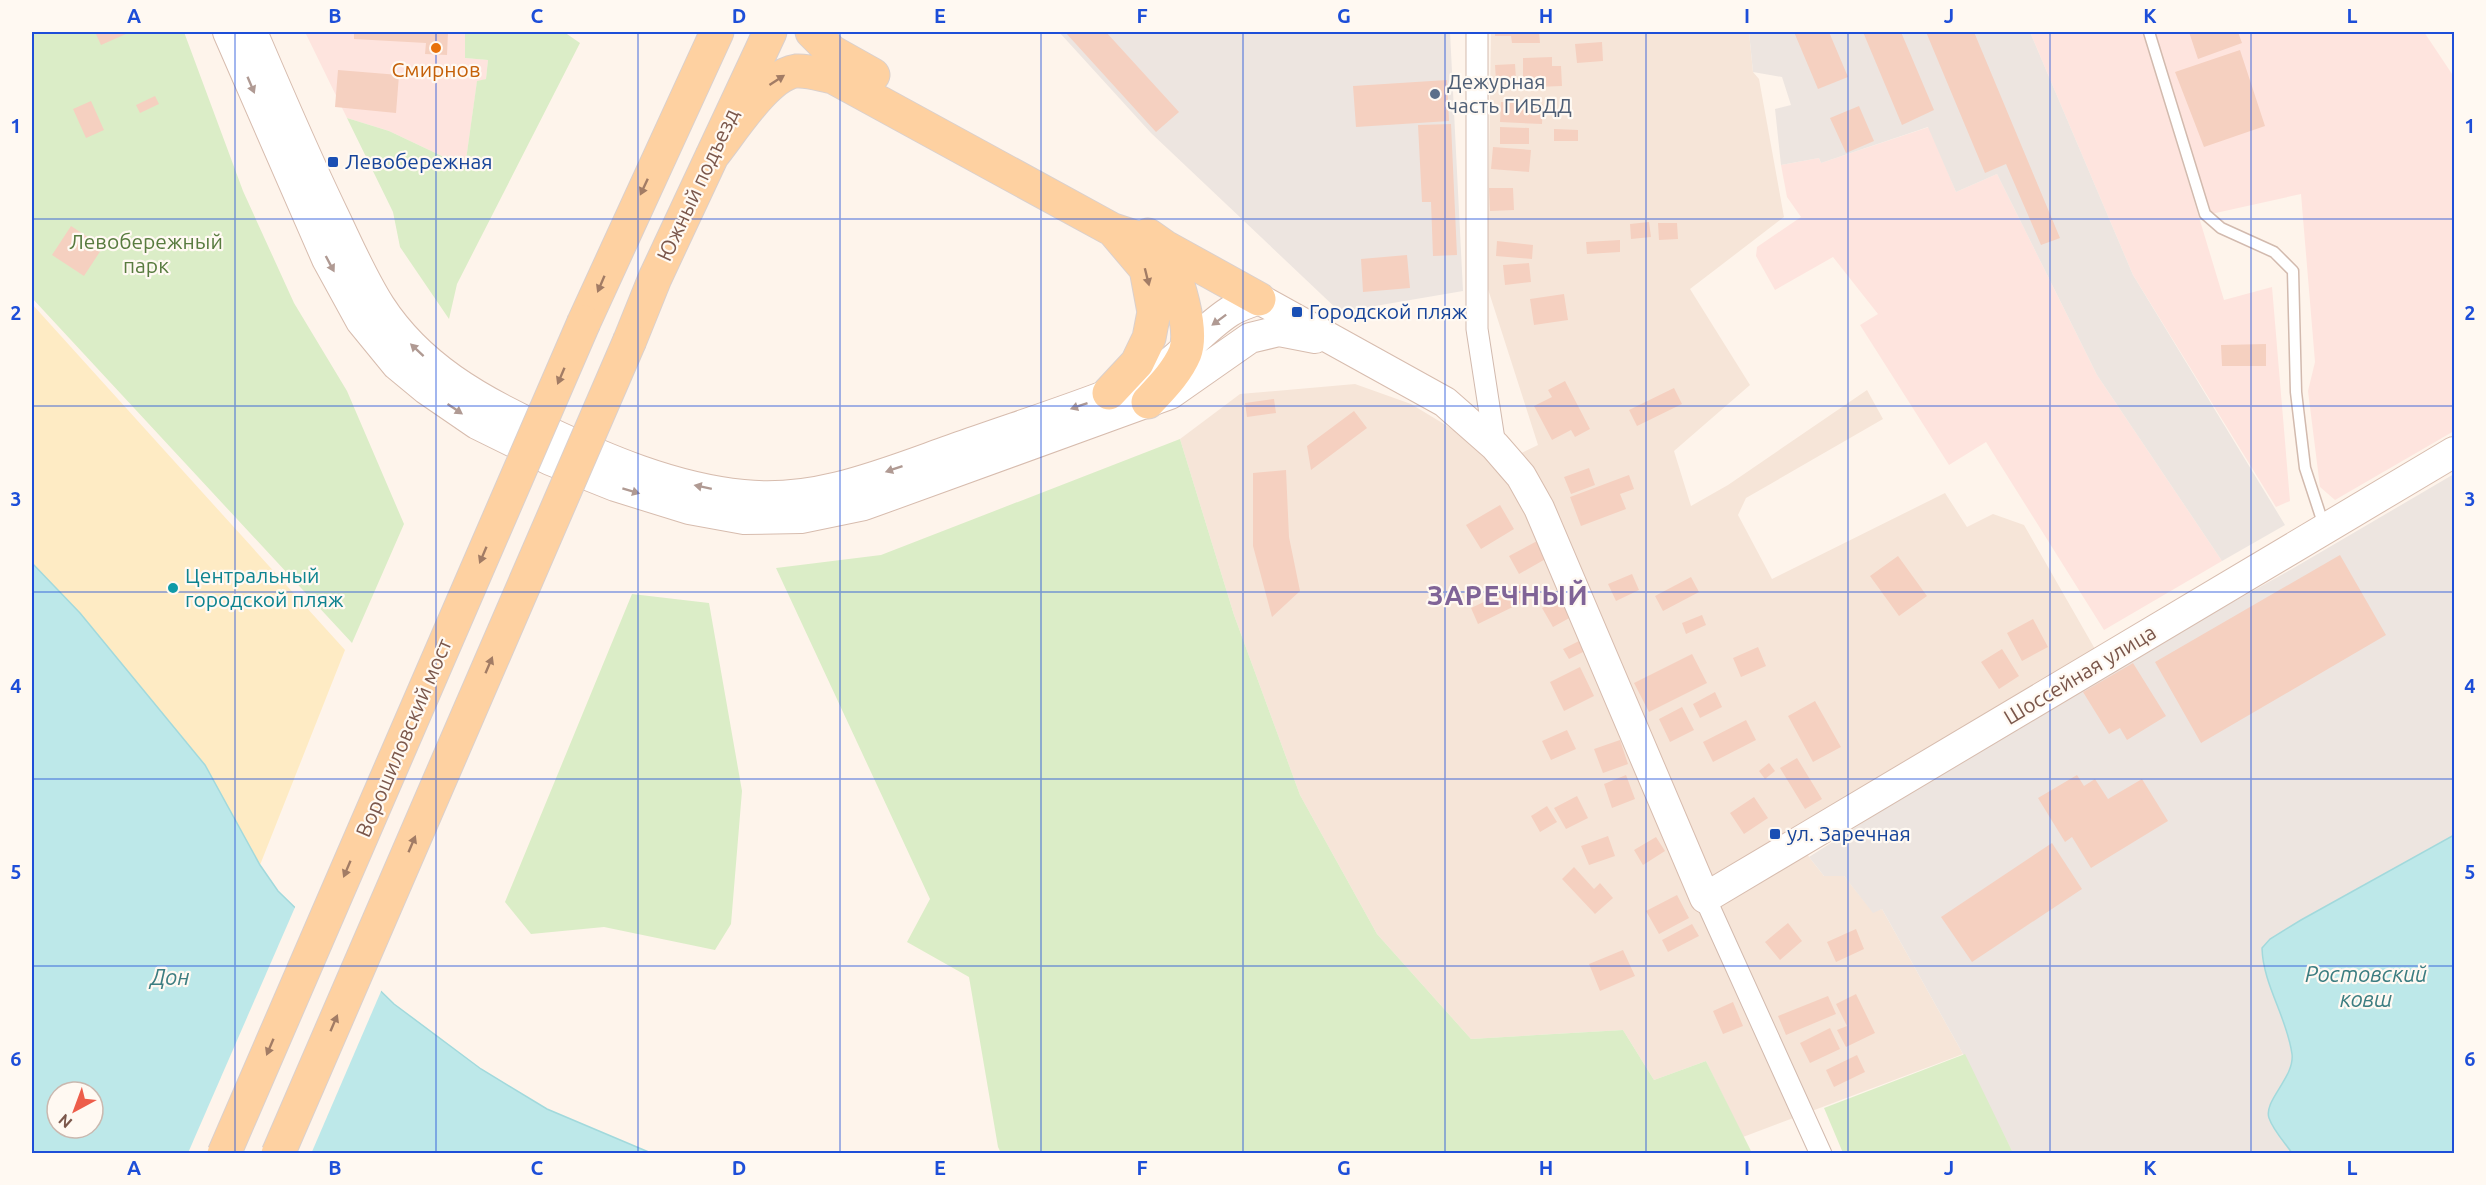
<svg xmlns="http://www.w3.org/2000/svg" width="2486" height="1185" font-family="Ubuntu,sans-serif">
  <style>
    .residential { fill: #f6e5d8 }
    .commercial { fill: #fee4de }
    .industrial { fill: #ede5e0 }
    .green { fill: #dbedc7 }
    .sand { fill: #feebc4 }
    .water { fill: #bde8e9; stroke: #a2d9dc; stroke-width: 1.5; fill-rule: evenodd }
    .pier { fill: #fef4eb }
    .building { fill: #f5d0c0 }
    .lines { fill: none; stroke-linecap: round; stroke-linejoin: round }
    .lane-casing { stroke: #d2baae; stroke-width: 13 }
    .street-casing { stroke: #d2baae; stroke-width: 23 }
    .secondary-casing { stroke: #d7bcae; stroke-width: 32 }
    .primary-casing { stroke: #dad0cd; stroke-width: 35 }
    .lane { stroke: #fff; stroke-width: 10 }
    .street { stroke: #fff; stroke-width: 21 }
    .secondary { stroke: #fff; stroke-width: 30 }
    .primary { stroke: #fed1a1; stroke-width: 33 }
    .primary-bridge-casing { stroke: #dad0cd; stroke-width: 35; stroke-linecap: butt }
    .primary-bridge { stroke: #fed1a1; stroke-width: 33 }
    .oneway { fill: #a27c65 }
    .oneway2 { fill: #b09a93 }
    .grid { fill: none; stroke: #1d4ed8; stroke-width: 1.5; stroke-opacity: 0.55 }
    .food-dot { fill: #e8710a; stroke: #fff9f2; stroke-width: 2 }
    .service-dot { fill: #5c6f8a; stroke: #fff9f2; stroke-width: 2 }
    .transit-dot { fill: #1a4fb4; stroke: #fff9f2; stroke-width: 2 }
    .culture-dot { fill: #0f9aa8; stroke: #fff9f2; stroke-width: 2 }
    .labels { text-anchor: middle; stroke-width: 4.5; stroke-linejoin: round; paint-order: stroke }
    .food-label { font-size: 21px; fill: #c56008; stroke: #fff9f2 }
    .service-label { font-size: 21px; fill: #4e5e75; stroke: #fff9f2; text-anchor: start }
    .transit-label { font-size: 21px; fill: #164399; stroke: #fff9f2; text-anchor: start }
    .street-label { font-size: 21px; fill: #7b574b; stroke: #fff9f2 }
    .park-label { font-size: 21px; fill: #587b3f; stroke: #fff9f2 }
    .culture-label { font-size: 21px; fill: #0d838f; stroke: #fff9f2; text-anchor: start }
    .water-label { font-size: 22px; font-style: italic; fill: #3c7d81; stroke: #fff9f2 }
    .district-label { font-size: 27px; font-weight: bold; letter-spacing: 1.5px; fill: #806497; stroke: #fff9f2 }
    .neatline { fill: none; stroke: #1d4ed8; stroke-width: 2 }
    .grid-label { font-size: 20px; text-anchor: middle; font-weight: bold; fill: #1d4ed8 }
  </style>
  <rect width="100%" height="100%" fill="#fef4eb"/>
  <path class="residential" d="M1491 32H1691L1692 34 1749 32 1753 72 1759 79 1784 217 1690 289 1750 385 1674 451 1691 506 1728 485 1867 390 1883 419 1746 498 1738 515 1772 579 1945 493 1967 527 1993 514 2024 525 2099 656 1794 828 1809 857 1824 876H1844L1873 912 1882 909 1963 1054 1743 1137 1706 1061 1654 1080 1623 1030 1471 1039 1377 934 1300 795 1234 615 1180 439 1240 394 1355 384 1411 404 1505 461 1538 445 1487 286Z"/>
  <path class="commercial" d="M305 32H465V58L488 60 486 79 477 82 465 167 389 131 347 118Z
    M2030 32H2143L2224 300 2272 287 2290 501 2276 507 2133 275Z
    M2153 32H2424L2454 77V431L2335 500 2320 487 2308 391 2315 362 2301 194 2211 214Z
    M1929 127 1956 192 1997 174 2097 375 2222 561 2104 630 1986 442 1949 465 1860 325 1878 314 1833 257 1775 290 1756 256 1757 247 1801 217 1787 197 1781 165 1819 158 1821 163Z"/>
  <path class="industrial" d="M1059 32H1450L1463 291 1340 312 1151 133Z
    M1749 32H2030L2133 275 2285 525 2222 561 2097 375 1997 174 1956 192 1928 127 1821 163 1819 158 1781 165 1775 109 1791 105 1782 77 1753 72Z
    M2454 474V835L2270 939 2293 1058 2287 1077 2268 1109 2269 1118 2292 1153H2013L1963 1054 1882 909 1873 913 1844 876H1824L1809 857 1964 758 2143 652 2292 569Z"/>
  <path class="green" d="M32 32H184L243 191 294 303 347 391 404 524 352 643 32 298Z
    M465 32H564L580 43 457 284 449 319 400 247 393 212 347 118 389 131 465 167 477 81 486 79 488 60 465 58Z
    M1180 439 1234 615 1300 795 1377 934 1471 1039 1623 1030 1654 1080 1706 1061 1752 1153H1001L998 1147 969 977 907 942 930 899 776 568 881 555Z
    M632 594 709 603 742 791 731 924 715 950 604 927 531 934 505 902Z
    M1965 1054 2013 1153H1843L1824 1108Z"/>
  <path class="sand" d="M32 304 345 650 260 865 205 765 80 613 32 563Z"/>
  <path class="water" d="M32 563 80 613 205 765 260 865 278 891 394 1004 481 1069 547 1109 651 1153H32ZM57 1092H93V1128H57Z
    M2454 835V1153H2292C2285 1143 2273 1130 2269 1118 2263 1101 2295 1077 2292 1054 2287 1017 2263 985 2262 948L2270 939 2301 920Z"/>
  <path class="pier" d="M296 905 382 989 311 1154 188 1153Z"/>
  <path class="building" d="M95 32H125L126 34 101 45Z
    M354 32H448L447 55 425 54 426 43 354 39Z
    M1065 32H1106L1179 112 1156 132Z
    M1495 32H1539L1540 43H1512L1511 36H1495Z
    M1794 32H1829L1848 77 1818 89Z
    M1863 32H1901L1934 110 1902 125Z
    M1926 32H1974L2060 238 2041 245 2006 164 1985 173Z
    M2189 32H2238L2242 43 2198 59Z
    M1602 42 1603 61 1577 63 1575 44Z
    M2240 50 2265 126 2204 147 2175 72Z
    M1552 57V66H1561L1562 86 1536 87 1535 81H1523V58Z
    M1515 64 1516 79 1496 80 1495 65Z
    M338 70 399 75 396 113 335 107Z
    M1447 80 1449 121 1356 127 1353 86Z
    M155 96 159 104 140 113 136 105Z
    M91 101 104 130 86 138 73 109Z
    M1501 102 1543 104 1542 124 1500 122Z
    M1859 106 1874 141 1846 153 1830 118Z
    M1451 124 1457 255 1433 256 1431 202H1422L1418 125Z
    M1500 127 1529 128V144H1500Z
    M1554 129 1578 130V141H1554Z
    M1493 147 1531 150 1529 172 1491 169Z
    M1489 188H1513L1514 210 1490 211Z
    M1649 222 1651 237 1631 239 1630 224Z
    M1658 223H1677L1678 239 1659 240Z
    M71 226 103 247 84 276 52 255Z
    M1620 240V252L1587 254 1586 242Z
    M1497 241 1533 245 1532 259 1496 256Z
    M1407 255 1410 288 1363 292 1361 259Z
    M1529 263 1531 282 1505 285 1503 265Z
    M1564 294 1568 320 1534 325 1530 299Z
    M2266 344V366H2222L2221 345Z
    M1565 381 1590 429 1575 437 1571 430 1552 440 1534 406 1552 397 1548 390Z
    M1674 388 1682 404 1637 426 1629 410Z
    M1274 399 1276 413 1247 417 1245 403Z
    M1354 411 1367 428 1311 470 1307 446Z
    M1589 468 1595 485 1571 494 1564 477Z
    M1286 470 1289 537 1300 591 1272 617 1253 546V473Z
    M1629 475 1634 489 1620 494 1626 509 1581 526 1570 497Z
    M1500 505 1514 529 1481 549 1466 525Z
    M1539 540 1549 557 1519 574 1509 556Z
    M2340 555 2386 635 2201 743 2155 662Z
    M1898 556 1927 596 1899 616 1870 576Z
    M1632 574 1639 590 1616 601 1608 584Z
    M1691 577 1699 592 1663 611 1655 596Z
    M1522 584 1529 599 1478 624 1471 608Z
    M1562 597 1573 616 1553 627 1542 608Z
    M1702 615 1706 625 1686 634 1682 623Z
    M2033 619 2048 647 2022 661 2007 633Z
    M1585 638 1591 648 1569 659 1563 649Z
    M1758 647 1766 666 1741 677 1733 658Z
    M2002 649 2019 676 1999 689 1981 662Z
    M1692 654 1707 683 1649 712 1634 683Z
    M2133 663 2166 716 2127 740 2120 728 2109 734 2083 692Z
    M1580 667 1594 696 1564 711 1550 682Z
    M1715 692 1722 707 1700 718 1693 704Z
    M1815 701 1841 747 1813 762 1788 716Z
    M1682 707 1694 730 1670 742 1659 719Z
    M1746 720 1756 740 1713 762 1703 742Z
    M1567 730 1576 749 1551 760 1542 741Z
    M1620 740 1628 764 1603 773 1594 749Z
    M1797 758 1822 799 1805 809 1780 768Z
    M1769 763 1775 771 1765 779 1759 771Z
    M1626 775 1635 799 1612 808 1604 784Z
    M2077 775 2084 786 2095 779 2108 799 2142 779 2168 821 2091 868 2072 837 2065 842 2038 798Z
    M1577 796 1588 818 1566 829 1554 808Z
    M1754 797 1768 818 1744 834 1730 813Z
    M1547 806 1557 822 1540 832 1531 816Z
    M1608 836 1615 856 1589 865 1581 846Z
    M1656 837 1665 851 1643 865 1634 850Z
    M2052 843 2082 889 1972 962 1941 917Z
    M1574 867 1594 889 1600 883 1613 898 1595 914 1562 879Z
    M1677 895 1689 918 1659 934 1646 911Z
    M1788 923 1802 941 1780 960 1765 942Z
    M1692 924 1699 936 1668 952 1662 940Z
    M1856 929 1864 949 1836 962 1827 942Z
    M1623 950 1635 976 1600 991 1589 964Z
    M1856 994 1875 1033 1846 1047 1837 1030 1847 1026 1836 1004Z
    M1828 996 1836 1014 1786 1035 1778 1016Z
    M1733 1002 1743 1026 1723 1034 1713 1011Z
    M1830 1028 1840 1049 1810 1063 1800 1043Z
    M1857 1055 1865 1072 1834 1087 1826 1070Z"/>
  <g class="lines">
    <defs>
      <path id="lane" d="M2149 32 2205 214 2221 228 2274 252 2293 271 2296 392 2305 468 2324 526"/>
      <path id="street" d="M1477 32V329L1495 446
        M1705 898 1821 1154"/>
      <path id="secondary" d="M228 32 327 259 361 321 397 365 426 389 477 424 550 460 615 486 689 509 744 519 801 518 864 505 1170 394 1250 338 1279 331 1315 338
        M252 32C278 93 304 154 333 214 348 245 362 278 380 306 419 366 479 400 542 429 605 459 673 488 743 495 820 504 897 468 968 444 1025 424 1082 406 1138 383 1174 367 1197 333 1229 312 1238 306 1249 303 1259 299L1445 402 1495 446 1521 476 1539 508 1705 898 2454 452"/>
      <path id="primary" d="M812 32 832 52 873 75
        M712 156C731 133 766 75 796 71 808 70 822 75 833 77L1113 230 1165 247
        M1148 235 1165 247 1259 299
        M584 322 717 32
        M630 340 655 278 770 32
        M1109 393 1137 363 1149 338 1154 312 1146 269 1113 230
        M1148 402C1162 387 1177 372 1185 353 1195 327 1174 272 1165 247"/>
    </defs>
    <use href="#lane" class="lane-casing"/>
    <use href="#street" class="street-casing"/>
    <use href="#secondary" class="secondary-casing"/>
    <use href="#primary" class="primary-casing"/>
    <use href="#lane" class="lane"/>
    <use href="#street" class="street"/>
    <use href="#secondary" class="secondary"/>
    <use href="#primary" class="primary"/>
    <defs>
      <path id="primary-bridge" d="M224 1154 584 322
        M278 1154 630 340"/>
    </defs>
    <use href="#primary-bridge" class="primary-bridge-casing"/>
    <use href="#primary-bridge" class="primary-bridge"/>
  </g>
  <defs><path id="oneway-solid" d="M-6-.8H1V-3.2L6.5 0L1 3.2V.8H-6Z" transform="scale(1.5)"/></defs>
  <g class="oneway">
    <use href="#oneway-solid" transform="translate(777 80) rotate(-33)"/>
    <use href="#oneway-solid" transform="translate(644 187) rotate(115)"/>
    <use href="#oneway-solid" transform="translate(1147 277) rotate(76)"/>
    <use href="#oneway-solid" transform="translate(601 284) rotate(113)"/>
    <use href="#oneway-solid" transform="translate(561 376) rotate(113)"/>
    <use href="#oneway-solid" transform="translate(483 555) rotate(113)"/>
    <use href="#oneway-solid" transform="translate(489 665) rotate(-67)"/>
    <use href="#oneway-solid" transform="translate(412 844) rotate(-67)"/>
    <use href="#oneway-solid" transform="translate(347 869) rotate(113)"/>
    <use href="#oneway-solid" transform="translate(334 1023) rotate(-67)"/>
    <use href="#oneway-solid" transform="translate(270 1047) rotate(113)"/>
  </g>
  <g class="oneway2">
    <use href="#oneway-solid" transform="translate(251 85) rotate(67)"/>
    <use href="#oneway-solid" transform="translate(330 264) rotate(62)"/>
    <use href="#oneway-solid" transform="translate(1219 320) rotate(143)"/>
    <use href="#oneway-solid" transform="translate(417 350) rotate(-137)"/>
    <use href="#oneway-solid" transform="translate(1079 406) rotate(161)"/>
    <use href="#oneway-solid" transform="translate(455 409) rotate(34)"/>
    <use href="#oneway-solid" transform="translate(894 469) rotate(161)"/>
    <use href="#oneway-solid" transform="translate(703 487) rotate(-168)"/>
    <use href="#oneway-solid" transform="translate(631 491) rotate(17)"/>
  </g>
  <path class="grid" d="M235 32V1154M436 32V1154M638 32V1154M840 32V1154M1041 32V1154M1243 32V1154M1445 32V1154M1646 32V1154M1848 32V1154M2050 32V1154M2251 32V1154M32 219H2454M32 406H2454M32 592H2454M32 779H2454M32 966H2454"/>
  <circle class="food-dot" cx="436" cy="48" r="6"/>
  <circle class="service-dot" cx="1435" cy="94" r="6"/>
  <g class="transit-dot">
    <rect x="327" y="156" width="12" height="12" rx="3"/>
    <rect x="1291" y="306" width="12" height="12" rx="3"/>
    <rect x="1769" y="828" width="12" height="12" rx="3"/>
  </g>
  <circle class="culture-dot" cx="173" cy="588" r="6"/>
  <g class="labels">
    <g class="food-label">
      <text x="436" y="77">Смирнов</text>
    </g>
    <g class="service-label">
      <text x="1447" y="89">Дежурная<tspan x="1447" dy="24">часть ГИБДД</tspan></text>
    </g>
    <g class="transit-label">
      <text x="345" y="169">Левобережная</text>
      <text x="1309" y="319">Городской пляж</text>
      <text x="1787" y="841">ул. Заречная</text>
    </g>
    <g class="street-label">
      <text transform="translate(698 185) rotate(-65)" y="7">Южный подъезд</text>
      <text transform="translate(2080 675) rotate(-31)" y="7">Шоссейная улица</text>
      <text transform="translate(404 738) rotate(-67)" y="7">Ворошиловский мост</text>
    </g>
    <g class="park-label">
      <text x="146" y="249">Левобережный<tspan x="146" dy="24">парк</tspan></text>
    </g>
    <g class="culture-label">
      <text x="185" y="583">Центральный<tspan x="185" dy="24">городской пляж</tspan></text>
    </g>
    <g class="water-label">
      <text x="2366" y="982">Ростовский<tspan x="2366" dy="25">ковш</tspan></text>
      <text x="170" y="985">Дон</text>
    </g>
    <g class="district-label">
      <text x="1508" y="605">ЗАРЕЧНЫЙ</text>
    </g>
  </g>
  <rect width="2486" height="1185" fill="none" stroke="#fff9f2" stroke-width="66"/>
  <g transform="translate(75 1110) rotate(221)"><circle r="28" fill="#fff9f2" stroke="#cab8af" stroke-width="1.5"/>
  <path d="M0-4.5L10 22L0 15L-10 22Z" fill="#ed5d4a"/>
  <text y="-9" font-size="16" font-weight="bold" text-anchor="middle" fill="#7b574b">N</text>
  </g>
  <rect x="33" y="33" width="2420" height="1119" class="neatline"/>
  <g class="grid-label">
    <text x="134" y="23">A</text>
    <text x="335" y="23">B</text>
    <text x="537" y="23">C</text>
    <text x="739" y="23">D</text>
    <text x="940" y="23">E</text>
    <text x="1142" y="23">F</text>
    <text x="1344" y="23">G</text>
    <text x="1546" y="23">H</text>
    <text x="1747" y="23">I</text>
    <text x="1949" y="23">J</text>
    <text x="2150" y="23">K</text>
    <text x="2352" y="23">L</text>
    <text x="16" y="133">1</text>
    <text x="2470" y="133">1</text>
    <text x="16" y="320">2</text>
    <text x="2470" y="320">2</text>
    <text x="16" y="506">3</text>
    <text x="2470" y="506">3</text>
    <text x="16" y="693">4</text>
    <text x="2470" y="693">4</text>
    <text x="16" y="879">5</text>
    <text x="2470" y="879">5</text>
    <text x="16" y="1066">6</text>
    <text x="2470" y="1066">6</text>
    <text x="134" y="1175">A</text>
    <text x="335" y="1175">B</text>
    <text x="537" y="1175">C</text>
    <text x="739" y="1175">D</text>
    <text x="940" y="1175">E</text>
    <text x="1142" y="1175">F</text>
    <text x="1344" y="1175">G</text>
    <text x="1546" y="1175">H</text>
    <text x="1747" y="1175">I</text>
    <text x="1949" y="1175">J</text>
    <text x="2150" y="1175">K</text>
    <text x="2352" y="1175">L</text>
  </g>
</svg>
